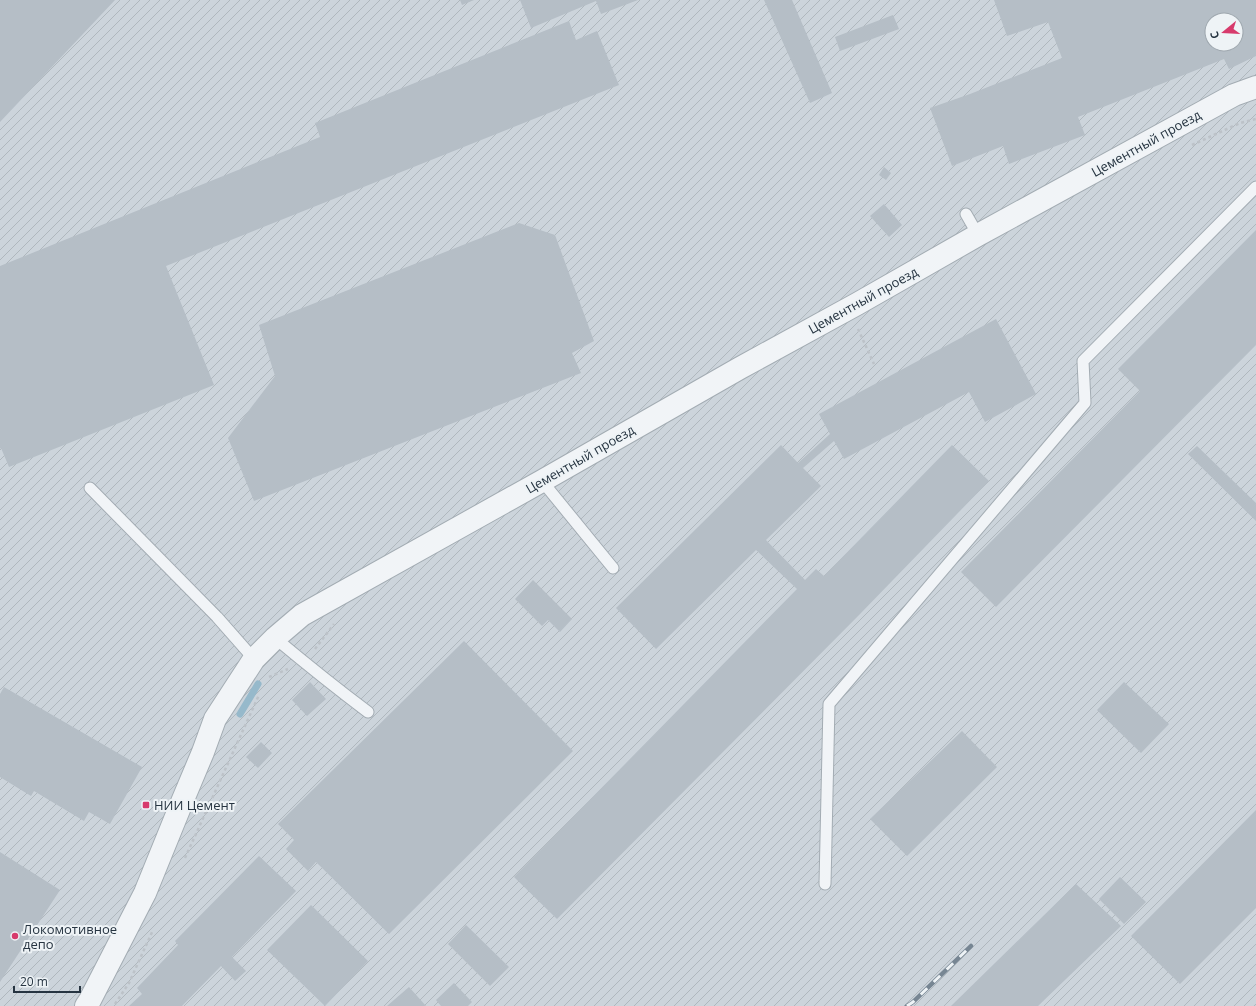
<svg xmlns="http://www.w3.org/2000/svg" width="1256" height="1006" font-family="'Open Sans',sans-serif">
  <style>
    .industrial { fill: url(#industrial-furrows); fill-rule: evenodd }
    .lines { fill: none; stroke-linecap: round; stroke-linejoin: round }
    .stream { stroke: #96b9cb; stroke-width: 7 }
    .building { fill: #b5bec6; fill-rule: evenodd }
    .service-casing { stroke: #a3acb3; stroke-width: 13 }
    .tertiary-casing { stroke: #a3acb3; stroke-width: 24 }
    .path { stroke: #bcc2c8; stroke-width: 2.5; stroke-dasharray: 3 3; stroke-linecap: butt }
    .service { stroke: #f1f4f7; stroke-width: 11 }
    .tertiary { stroke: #f1f4f7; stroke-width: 22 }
    .rail-casing { stroke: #778693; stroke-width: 4.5 }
    .rail { stroke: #eef3f6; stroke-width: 3; stroke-dasharray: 9; stroke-linecap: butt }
    .poi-dot { fill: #d73a6c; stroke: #eef3f6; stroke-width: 1.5 }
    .labels { text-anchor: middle; stroke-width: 4; stroke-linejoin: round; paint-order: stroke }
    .street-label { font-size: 13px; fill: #263441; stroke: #eef3f6 }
    .poi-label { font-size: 13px; fill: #263441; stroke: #eef3f6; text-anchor: start }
  </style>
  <defs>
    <pattern id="industrial-furrows" width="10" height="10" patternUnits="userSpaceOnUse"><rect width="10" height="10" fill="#ccd4db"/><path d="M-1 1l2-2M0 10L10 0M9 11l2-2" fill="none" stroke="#afb7bd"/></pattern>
  </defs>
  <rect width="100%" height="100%" fill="#dee4e9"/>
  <path class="industrial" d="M0 0H1256V1006H0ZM1212 20H1236V44H1212Z"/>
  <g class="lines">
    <path class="stream" d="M240 714 258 684"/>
  </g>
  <path class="building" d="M0 0H115L0 122Z
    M460 0H474L462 5Z
    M520 0H638L601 14 596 1 531 28Z
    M764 0H792L832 93 810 103Z
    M994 0H1256V56L1229 69 1224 59 1078 117 1085 135 1009 164 1003 146 952 166 930 108 970 94 1062 58 1048 22 1007 36ZM1212 20H1236V44H1212Z
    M893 15 899 29 840 51 835 37Z
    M569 21 576 40 597 31 619 85 166 266 214 385 9 467 1 448 0 449V266L320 137 315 123Z
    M884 167 891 173 886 180 879 175Z
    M884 204 902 225 889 237 870 216Z
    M519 223 555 235 594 341 572 353 581 373 254 501 228 438 275 376 259 325Z
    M1256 230V345L996 607 961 572 1140 391 1118 369Z
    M996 319 1036 394 985 422 969 392 844 459 834 441 803 468 821 486 766 540 805 580 816 569 824 576 952 445 989 481 861 613 557 919 514 877 797 589 756 550 656 649 616 608 781 445 798 463 830 434 819 414Z
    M1197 446 1256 503V521L1188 454Z
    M533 580 572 619 560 632 548 620 542 626 515 599Z
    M464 641 573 751 389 934 316 862 308 871 286 849 294 840 278 824Z
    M310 682 326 699 307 716 292 700Z
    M1124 682 1169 724 1141 753 1097 710Z
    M4 687 142 767 110 824 89 812 84 821 34 791 31 796 0 777V694Z
    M962 731 997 767 907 856 870 819Z
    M261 742 272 753 258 768 246 757Z
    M1256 810V908L1180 984 1131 936Z
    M0 852 60 890 0 982Z
    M259 856 296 891 232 957 246 971 235 981 221 966 182 1006H129L142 994 137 988 178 945 175 941Z
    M1120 877 1146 902 1124 924 1099 899Z
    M1076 884 1121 926 1038 1006H951Z
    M311 905 368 961 325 1006 267 950Z
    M466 925 509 967 490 986 448 944Z
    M454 983 472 1002 468 1006H441L436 1000Z
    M409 987 426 1006H387Z"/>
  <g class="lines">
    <defs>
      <path id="service" d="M966 214 978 235
        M542 481 613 568
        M90 488 217 617 254 659
        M275 638C305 663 336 688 368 712
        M825 884 829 704 1085 403 1083 361 1256 187"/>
      <path id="tertiary" d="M86 1006 90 1000 145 893 182 802 203 752 215 719 254 659 275 638 302 615 542 481 740 368 857 304 978 235 1234 95 1256 87"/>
    </defs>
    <use href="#service" class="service-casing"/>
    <use href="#tertiary" class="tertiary-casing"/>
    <path class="path" d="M1192 145 1240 123 1256 119
      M858 329 874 364
      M315 649 334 624
      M269 677 288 669
      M185 858 259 695
      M115 1004 129 983 153 930"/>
    <use href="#service" class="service"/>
    <use href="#tertiary" class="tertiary"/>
    <defs>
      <path id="rail" d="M907 1006 913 1002 971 946"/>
    </defs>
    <use href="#rail" class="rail-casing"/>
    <use href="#rail" class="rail"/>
  </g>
  <g class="poi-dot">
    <rect x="142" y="801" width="8" height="8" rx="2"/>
    <circle cx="15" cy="936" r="4"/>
  </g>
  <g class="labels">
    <g class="street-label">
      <text transform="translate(1146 143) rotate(-29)" y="5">Цементный проезд</text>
      <text transform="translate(863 300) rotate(-29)" y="5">Цементный проезд</text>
      <text transform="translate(580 459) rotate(-30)" y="5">Цементный проезд</text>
    </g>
    <g class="poi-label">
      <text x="154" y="810">НИИ Цемент</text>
      <text x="23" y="934">Локомотивное<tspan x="23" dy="15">депо</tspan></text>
    </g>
  </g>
  <g transform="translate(1224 32) rotate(252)"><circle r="19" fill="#eef3f6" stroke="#9ea7ae"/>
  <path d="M0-3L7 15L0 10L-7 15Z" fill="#d73a6c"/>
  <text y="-6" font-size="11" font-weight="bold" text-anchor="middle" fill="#263441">С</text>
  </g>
  <path d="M14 986v6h66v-6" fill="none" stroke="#263441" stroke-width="2"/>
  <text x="20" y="986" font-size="12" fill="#263441" stroke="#eef3f6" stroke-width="3" paint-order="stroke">20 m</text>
</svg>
